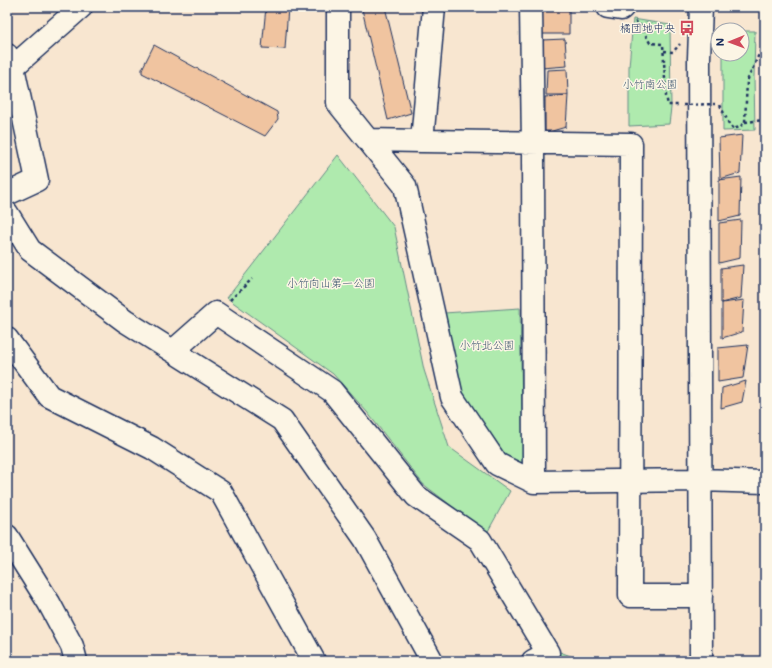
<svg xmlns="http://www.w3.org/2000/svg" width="772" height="668" font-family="Mali,'Klee One',sans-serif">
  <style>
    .green { fill: #afeaae; stroke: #658c86 }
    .building { fill: #f0c4a0; stroke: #1b2f5e }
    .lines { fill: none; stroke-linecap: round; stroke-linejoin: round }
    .minor-casing { stroke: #1b2f5e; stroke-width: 25 }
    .path { stroke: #1b2f5e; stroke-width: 2.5; stroke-dasharray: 3 3; stroke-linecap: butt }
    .minor { stroke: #fcf5e5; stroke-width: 22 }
    .path-bridge { stroke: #1b2f5e; stroke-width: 2.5; stroke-dasharray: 3 3; stroke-linecap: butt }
    .labels { text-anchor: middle; stroke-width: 3; stroke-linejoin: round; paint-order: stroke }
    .poi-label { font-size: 11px; fill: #1b2f5e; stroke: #fcf5e5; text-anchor: end }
    .park-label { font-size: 11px; fill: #39546e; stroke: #fcf5e5 }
  </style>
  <rect width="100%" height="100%" fill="#f8e6d0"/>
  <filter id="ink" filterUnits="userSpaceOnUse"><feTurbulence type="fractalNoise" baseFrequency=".025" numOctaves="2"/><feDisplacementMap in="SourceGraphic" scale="8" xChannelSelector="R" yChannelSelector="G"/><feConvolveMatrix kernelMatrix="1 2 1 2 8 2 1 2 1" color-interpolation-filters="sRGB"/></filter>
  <g filter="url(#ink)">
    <path class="green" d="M633 19 670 25 671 108 669 124 629 126V67Z
      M742 31H755L754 77 755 130 723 131V54H742Z
      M338 155 394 227 424 370 449 447 510 491 487 533 423 484 367 412 333 374 227 298Z
      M520 308 523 465 506 456 463 393 444 313Z
      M560 652 584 661H544Z"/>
    <path class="building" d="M266 7H288L285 49 262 48Z
      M372 7H385L411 113 388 120 362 9Z
      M542 8 569 9V34H542Z
      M565 39 567 66 542 68V40Z
      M154 45 277 112 278 119 265 136 142 73V69Z
      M567 69 568 95H546L547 70Z
      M568 95 566 127 545 133V97Z
      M742 135 740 173 720 179 719 138Z
      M741 177 740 216 719 221V180Z
      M741 220 740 258 719 263V223Z
      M743 265 741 298 721 303V268Z
      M744 300 742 332 722 338V303Z
      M748 345 743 378 718 382V348Z
      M746 381 742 402 721 408 722 388Z"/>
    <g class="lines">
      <defs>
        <path id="minor" d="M338 7V103L405 186 452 397 497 464 534 482 700 480 765 482
          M434 7 422 141 631 144 630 596H701
          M531 7 533 144 534 482
          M608 7 621 9 623 7
          M7 55 13 67 37 180 7 194
          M13 67 81 7
          M368 140 422 141
          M7 213 30 250 125 321 282 420 365 539 432 661
          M7 339 49 396 152 448 221 492 314 661
          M173 351 216 313 332 391 416 496 480 540 548 653 533 661
          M7 536 49 603 72 646 76 661
          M701 661 699 58 701 7"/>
      </defs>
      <use href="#minor" class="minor-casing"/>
      <path class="path" d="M635 21 640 25 650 43 663 44 666 96 668 105H680
        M664 51 673 52 680 44
        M720 105 729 124 733 129 740 127 745 122 747 81 765 41
        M745 122 765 120
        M230 300 252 279"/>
      <use href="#minor" class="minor"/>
      <path class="path-bridge" d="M683 105 715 104"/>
    </g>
  </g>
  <defs>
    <symbol id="bus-bare" viewBox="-9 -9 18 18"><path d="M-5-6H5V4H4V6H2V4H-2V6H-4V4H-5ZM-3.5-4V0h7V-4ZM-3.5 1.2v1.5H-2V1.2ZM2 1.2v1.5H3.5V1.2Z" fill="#d1495b" stroke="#fcf5e5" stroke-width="2.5" paint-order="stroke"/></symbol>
  </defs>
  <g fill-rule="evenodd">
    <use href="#bus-bare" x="676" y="17" width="22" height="22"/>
  </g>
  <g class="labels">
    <g class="poi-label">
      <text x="675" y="32">橘団地中央</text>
    </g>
    <g class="park-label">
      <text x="650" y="88">小竹南公園</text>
      <text x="331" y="287">小竹向山第一公園</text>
      <text x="487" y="349">小竹北公園</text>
    </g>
  </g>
  <rect width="772" height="668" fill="none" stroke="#fcf5e5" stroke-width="24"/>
  <rect x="12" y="12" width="748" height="644" fill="none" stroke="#1b2f5e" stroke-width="1.5" filter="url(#ink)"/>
  <g transform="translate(730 42) rotate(269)"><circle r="19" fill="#fcf5e5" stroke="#a2a6af"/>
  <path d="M0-3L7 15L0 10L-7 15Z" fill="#d1495b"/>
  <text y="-6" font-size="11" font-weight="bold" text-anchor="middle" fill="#1b2f5e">N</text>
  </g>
</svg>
